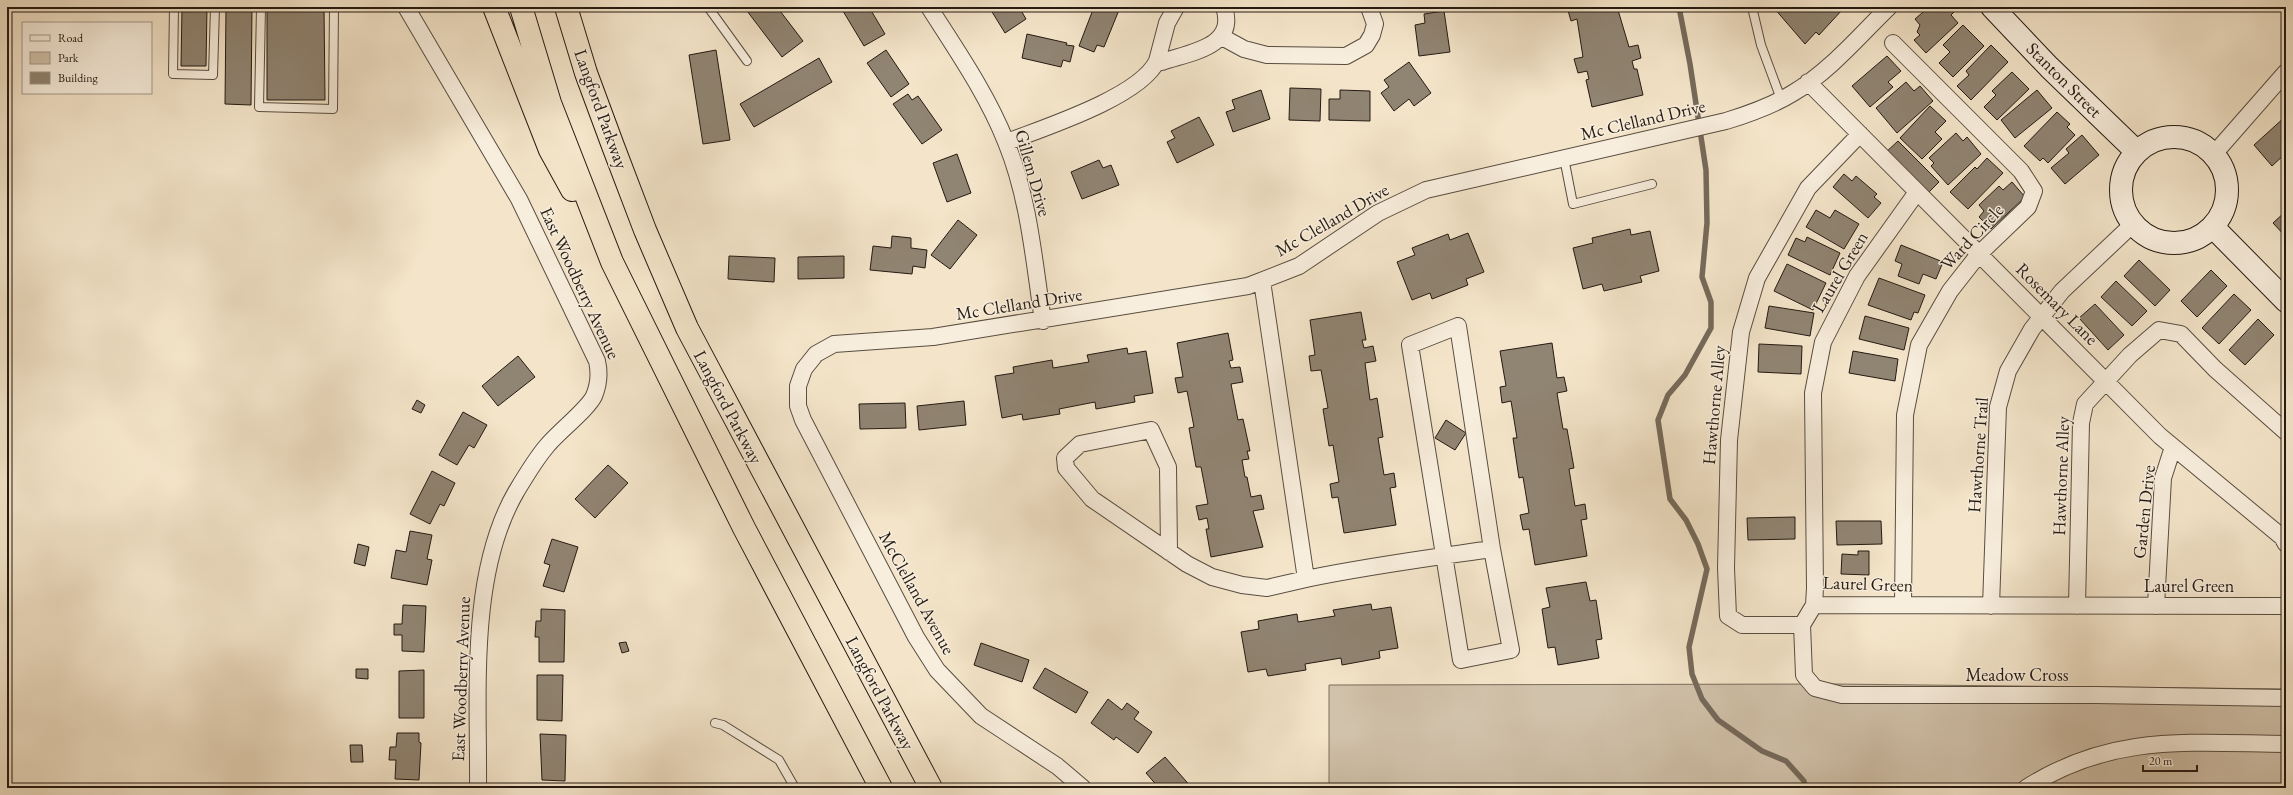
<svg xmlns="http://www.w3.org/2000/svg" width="2293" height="795" font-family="'EB Garamond',serif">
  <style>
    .green { fill: #d1c2ab; stroke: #7a6e5e }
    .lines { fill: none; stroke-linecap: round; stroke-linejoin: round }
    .stream { stroke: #766a5b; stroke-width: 5.5 }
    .building { fill: #908472; stroke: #241a12 }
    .lane-casing { stroke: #584d40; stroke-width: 10 }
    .street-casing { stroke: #584d40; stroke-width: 18 }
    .secondary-casing { stroke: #241a12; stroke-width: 24 }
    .highway-casing { stroke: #241a12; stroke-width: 24 }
    .lane { stroke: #f8eedd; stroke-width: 8 }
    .street { stroke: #f8eedd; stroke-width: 16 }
    .secondary { stroke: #f8eedd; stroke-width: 22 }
    .highway { stroke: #f4e5ca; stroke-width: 22 }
    .labels { text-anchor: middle; stroke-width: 3; stroke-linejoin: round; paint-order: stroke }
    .street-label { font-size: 18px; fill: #241a12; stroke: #f8eedd }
  </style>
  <rect width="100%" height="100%" fill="#f4e5ca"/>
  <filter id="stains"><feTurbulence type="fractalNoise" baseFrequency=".005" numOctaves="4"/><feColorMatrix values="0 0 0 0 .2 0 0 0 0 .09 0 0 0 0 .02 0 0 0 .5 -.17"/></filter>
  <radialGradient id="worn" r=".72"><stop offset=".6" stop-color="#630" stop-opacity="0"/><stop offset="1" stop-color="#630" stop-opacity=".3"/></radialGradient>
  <path class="green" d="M1833 684 2286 689V788H1329V685Z"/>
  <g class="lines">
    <path class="stream" d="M1679 7 1690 64 1706 170 1707 223 1702 277 1711 302V328L1685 375 1668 395 1658 420 1670 499 1686 520 1698 544 1707 569 1689 647 1692 674 1702 699 1718 720 1762 751 1786 761 1804 781 1805 788"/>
  </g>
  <path class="building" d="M182 7H207L206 66H181Z
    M226 7H252L251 105 225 104Z
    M267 7H324L325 100H267Z
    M744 7H777L803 41 782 57Z
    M849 7H869L885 34 864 46 843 11Z
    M989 7H1019L1026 19 1005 33Z
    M1094 7H1111L1119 10 1104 47 1097 45 1094 52 1079 46Z
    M1567 7H1623L1618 10 1629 47 1638 45 1641 58 1632 61 1634 69H1637L1643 95 1592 107 1586 80 1589 79 1587 71 1578 73 1574 59 1583 57 1577 19 1571 21Z
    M1775 7H1841L1843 9 1819 35 1816 32 1805 44 1774 8Z
    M1929 7H1953L1956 10 1951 15 1958 23 1926 53 1914 40 1920 35 1917 32 1920 25 1915 19Z
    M1444 11 1450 52 1419 56 1415 25 1425 23 1424 14Z
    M1963 25 1984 46 1953 77 1939 63 1950 52 1943 45Z
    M1027 34 1067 43 1066 45 1074 46 1070 62 1063 60 1061 67 1022 58Z
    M1991 45 2008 62 1971 100 1957 86 1969 75 1966 71Z
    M716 50 730 140 703 144 689 55Z
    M886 50 909 84 891 97 867 63Z
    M1887 56 1901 71 1888 82 1893 87 1870 107 1852 86Z
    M819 58 832 82 754 127 740 104Z
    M1409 62 1431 93 1414 106 1409 99 1394 111 1381 93 1389 87 1384 80Z
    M2012 72 2029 89 1997 120 1984 107 1996 95 1992 91Z
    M1906 82 1914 91 1920 86 1933 101 1897 133 1876 108Z
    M1290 88 1321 89 1320 121 1289 120Z
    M1261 90 1270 119 1233 132 1226 112 1235 109 1232 100Z
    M1340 90 1370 91V121L1329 120V99H1340Z
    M2037 90 2052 108 2015 138 2001 120Z
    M908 94 912 100 918 96 942 130 922 144 893 104Z
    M1930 106 1946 121 1935 132 1942 139 1922 159 1900 138Z
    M2057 112 2070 124 2067 127 2075 135 2048 163 2043 158 2040 161 2024 146Z
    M2286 116V153L2272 166 2254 145Z
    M1199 117 1214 145 1177 163 1167 142 1175 138 1171 131Z
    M1956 133 1963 141 1967 137 1981 154 1948 185 1931 166 1934 163 1929 158Z
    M2082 135 2099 155 2065 184 2051 168 2069 153 2066 149Z
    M1898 141 1939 182 1925 196 1884 154Z
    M957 154 971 193 947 202 933 163Z
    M1987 158 2003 173 1968 209 1950 192 1975 167 1977 169Z
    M1099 160 1103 168 1111 165 1119 185 1082 199 1071 172Z
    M1844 174 1852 181 1856 176 1877 194 1874 197 1881 203 1868 218 1833 187Z
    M2012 182 2025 197 1991 229 1979 217 1984 211 1979 205 1999 186 2003 190Z
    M1816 210 1830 218 1835 210 1859 224 1844 249 1806 227Z
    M2286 211V237L2273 223Z
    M958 220 977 235 950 269 931 255Z
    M1630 229 1631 235 1650 231 1659 271 1640 276 1642 282 1604 291 1602 284 1583 289 1573 248 1593 243 1592 238Z
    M1468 233 1484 272 1466 279 1468 285 1432 299 1430 293 1412 300 1397 262 1415 255 1412 248 1448 234 1450 240Z
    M892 236 911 238V248L927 250 925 268 913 266 912 274 870 270 873 246 891 248Z
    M1807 237 1840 253 1830 275 1788 255 1796 238 1805 242Z
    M1901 245 1943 262 1936 279 1923 274 1919 284 1898 276 1902 264 1895 261Z
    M729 256 775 258 774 282 728 279Z
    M844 256V278L798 279V257Z
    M2139 260 2170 290 2155 306 2124 276Z
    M1787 264 1826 283 1813 310 1774 291Z
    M2211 270 2227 286 2197 317 2181 301Z
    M1879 278 1925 295 1918 313 1914 312 1911 320 1868 305Z
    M2116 281 2147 311 2132 326 2101 297Z
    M2234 294 2251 310 2219 344 2202 328Z
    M2095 304 2124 335 2108 350 2079 318Z
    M1769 306 1814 313 1810 336 1765 328Z
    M1361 312 1366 340H1362L1364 348 1373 346 1376 361 1365 363 1370 400 1377 398 1383 437 1378 438 1384 475 1394 473 1396 487 1390 488 1396 525 1344 533 1338 497 1332 498 1330 484 1339 482 1333 445 1329 446 1323 409 1328 408 1321 370 1311 371 1309 356 1315 355 1310 320Z
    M1865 316 1909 328 1904 350 1859 339Z
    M2258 319 2274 335 2245 365 2229 350Z
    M1228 333 1233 360 1229 361 1231 368 1240 367 1243 382 1231 384 1238 420 1243 419 1250 451H1247L1249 459 1242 460 1245 477H1247L1251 497 1261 495 1264 509 1253 511 1263 547 1211 557 1206 529H1209L1207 518 1199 520 1196 506 1208 504 1201 467H1196L1189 428 1194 427 1187 391 1178 393 1175 378 1183 377 1177 343Z
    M1552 343 1557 378 1564 377 1567 391 1557 393 1563 429H1567L1574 468 1569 469 1575 506 1585 504 1587 519 1581 520 1587 556 1535 565 1529 529 1523 530 1520 515 1529 513 1523 477 1519 478 1513 438H1517L1511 401 1502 403 1500 387 1506 386 1500 351Z
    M1759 344 1802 346 1801 374 1758 372Z
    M1127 348 1128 354 1146 351 1153 393 1134 396 1135 402 1096 409 1095 402 1059 409 1060 414 1023 420 1022 414 1002 418 995 376 1014 373 1013 367 1052 360 1053 368 1089 362 1087 355Z
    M1853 351 1898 359 1895 381 1849 373Z
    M518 356 535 377 498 406 482 386Z
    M417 400 425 405 421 413 412 409Z
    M964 401 966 425 919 430 917 406Z
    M905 403 906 428 860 429 859 404Z
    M463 412 487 425 474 448 469 445 457 465 439 455Z
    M1446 420 1466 433 1455 450 1435 438Z
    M608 465 628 483 595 518 575 499Z
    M432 471 455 483 444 506 440 504 430 524 410 514Z
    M1795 517V539L1748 540 1747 518Z
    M1836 521H1881L1882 544 1837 545Z
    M410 531 432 535 427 559 432 560 427 585 391 578 396 550 406 552Z
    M552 539 578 547 564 592 543 586 550 565 544 563Z
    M358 544 369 547 365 566 354 563Z
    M1858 551H1869V575L1841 574 1842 554 1858 555Z
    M1586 582 1590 601 1596 600 1602 639 1596 640 1599 658 1558 665 1555 647 1548 648 1542 609 1550 607 1546 588Z
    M1371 604 1372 610 1391 607 1398 648 1379 651 1380 658 1342 665 1341 658 1305 664 1306 670 1268 676 1266 669 1248 672 1241 632 1259 629 1258 621 1297 614 1298 622 1335 616 1333 610Z
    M403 605 426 606 424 652 402 651V635H394V624H402Z
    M541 609 565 610 564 662H539V637H535L536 621H541Z
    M626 642 629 651 622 653 619 643Z
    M981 643 1029 660 1022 682 974 665Z
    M1045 668 1088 692 1076 713 1033 688Z
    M356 669H368V679L356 678Z
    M424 670V718H399V671Z
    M537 675H563L562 721 537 720Z
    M1108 699 1122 710 1127 703 1139 712 1134 719 1152 732 1138 753 1116 737 1114 740 1091 723Z
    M397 733H419V742L421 743 419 780 395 779 396 760H389L390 747H396Z
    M540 734 566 735 565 781 542 780Z
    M350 745H362L363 762H351Z
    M1165 757 1192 788H1159L1146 773Z"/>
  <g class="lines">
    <defs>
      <path id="lane" d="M174 7 173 74 213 75 215 7
        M261 7 259 107 333 109 334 7
        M708 7 747 61
        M1752 7 1761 45 1781 99
        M1564 158 1573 204 1652 184
        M715 723 723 725 779 760 795 788"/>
      <path id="street" d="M406 7 519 199 597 361C600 374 599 384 594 396 588 409 556 434 546 447 535 460 525 477 516 492 468 575 479 695 478 788
        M929 7C957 51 987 94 1006 142 1029 198 1034 261 1043 321
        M1222 37 1244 49 1267 55 1346 56 1366 45 1372 35 1375 24 1369 7
        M1893 43 2021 171 2034 191 2028 207 1979 254 1950 291 1919 345 1905 415 1903 605
        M1157 61 1167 23 1176 7
        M1808 82 2160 436 2282 537 2286 544
        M1007 142C1043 128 1140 97 1157 61L1162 62C1191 52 1237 47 1224 7
        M2214 154 2286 72
        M1917 192 1857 276 1823 342 1813 393 1815 588 1814 605 1802 625 1804 675 1815 688 1842 695H2095L2286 698
        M1169 552 1168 467 1151 430 1080 444 1065 458 1066 468 1092 499 1187 564 1212 577 1242 585 1267 588 1306 579 1262 281
        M1306 579C1368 566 1430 558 1492 549L1458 326 1410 345 1461 660 1511 650 1492 549
        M1814 605 2286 606
        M1991 606 1998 407 2008 371 2032 329 2062 291 2133 224
        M2077 606 2081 423 2085 404 2130 355 2159 330 2181 334 2215 369 2286 432
        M2156 606 2163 478 2173 447
        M1802 625H1742L1728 616 1726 568 1729 440 1741 332 1757 278 1808 188 1860 134
        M1083 788 1057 766 981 716 937 670 916 637 803 420 798 406V386L804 369 816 354 834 344 933 337 1248 286 1299 266 1378 213 1426 190 1726 121C1749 114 1772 106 1793 93 1830 71 1859 36 1889 7
        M2026 788C2112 733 2189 743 2286 744"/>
      <path id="secondary" d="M1992 7 2049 67 2137 152
        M2121 190a53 53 0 1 1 106 0a53 53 0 1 1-106 0Z
        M2213 227 2286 301"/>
      <path id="highway" d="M494 7 550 150 572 190
        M521 7 550 103 612 262 744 528 881 788
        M566 7 586 73 613 146 645 230 687 328 931 788"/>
    </defs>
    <use href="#lane" class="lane-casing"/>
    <use href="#street" class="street-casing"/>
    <use href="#secondary" class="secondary-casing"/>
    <use href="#highway" class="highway-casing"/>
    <use href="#lane" class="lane"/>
    <use href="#street" class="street"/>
    <use href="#secondary" class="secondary"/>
    <use href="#highway" class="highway"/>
  </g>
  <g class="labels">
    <g class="street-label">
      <text transform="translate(2064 80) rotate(45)" y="6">Stanton Street</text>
      <text transform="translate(601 109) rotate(70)" y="6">Langford Parkway</text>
      <text transform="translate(1643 120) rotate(-13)" y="6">Mc Clelland Drive</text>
      <text transform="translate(1033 173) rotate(74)" y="6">Gillem Drive</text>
      <text transform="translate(1332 220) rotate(-30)" y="6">Mc Clelland Drive</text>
      <text transform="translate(1972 237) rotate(-47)" y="6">Ward Circle</text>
      <text transform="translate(1840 272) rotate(-59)" y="6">Laurel Green</text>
      <text transform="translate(580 283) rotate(65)" y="6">East Woodberry Avenue</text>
      <text transform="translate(1019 304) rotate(-9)" y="6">Mc Clelland Drive</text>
      <text transform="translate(2057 304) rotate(45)" y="6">Rosemary Lane</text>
      <text transform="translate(1714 405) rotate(-85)" y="6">Hawthorne Alley</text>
      <text transform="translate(728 407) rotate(62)" y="6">Langford Parkway</text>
      <text transform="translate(1978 455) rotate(-86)" y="6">Hawthorne Trail</text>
      <text transform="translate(2061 476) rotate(-88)" y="6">Hawthorne Alley</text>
      <text transform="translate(2144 512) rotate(-84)" y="6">Garden Drive</text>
      <text transform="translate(1868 584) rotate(2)" y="6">Laurel Green</text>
      <text x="2189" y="592">Laurel Green</text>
      <text transform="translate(917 593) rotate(61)" y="6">McClelland Avenue</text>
      <text x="2017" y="681">Meadow Cross</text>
      <text transform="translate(461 679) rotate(-88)" y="6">East Woodberry Avenue</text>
      <text transform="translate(880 693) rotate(62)" y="6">Langford Parkway</text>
    </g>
  </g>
  <rect width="2293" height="795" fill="none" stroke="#f4e5ca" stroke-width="24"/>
  <rect x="8" y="8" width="2277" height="779" fill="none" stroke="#241a12" stroke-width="2"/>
  <rect x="12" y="12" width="2269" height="771" fill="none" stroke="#241a12"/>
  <rect x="22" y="22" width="130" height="72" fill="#f8eedd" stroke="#a3998c"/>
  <rect x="30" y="35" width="20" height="6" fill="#f8eedd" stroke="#a3998c"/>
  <text x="58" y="42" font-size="12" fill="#241a12">Road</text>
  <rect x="30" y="52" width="20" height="12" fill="#d1c2ab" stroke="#a3998c"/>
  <text x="58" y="62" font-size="12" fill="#241a12">Park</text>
  <rect x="30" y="72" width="20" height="12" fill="#908472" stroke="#a3998c"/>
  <text x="58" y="82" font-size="12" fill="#241a12">Building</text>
  <path d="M2143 765v6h54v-6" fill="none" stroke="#241a12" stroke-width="2"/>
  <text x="2149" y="765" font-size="12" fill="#241a12" stroke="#f8eedd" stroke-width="3" paint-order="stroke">20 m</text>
  <rect width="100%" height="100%" filter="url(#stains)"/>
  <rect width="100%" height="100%" fill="url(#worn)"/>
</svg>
